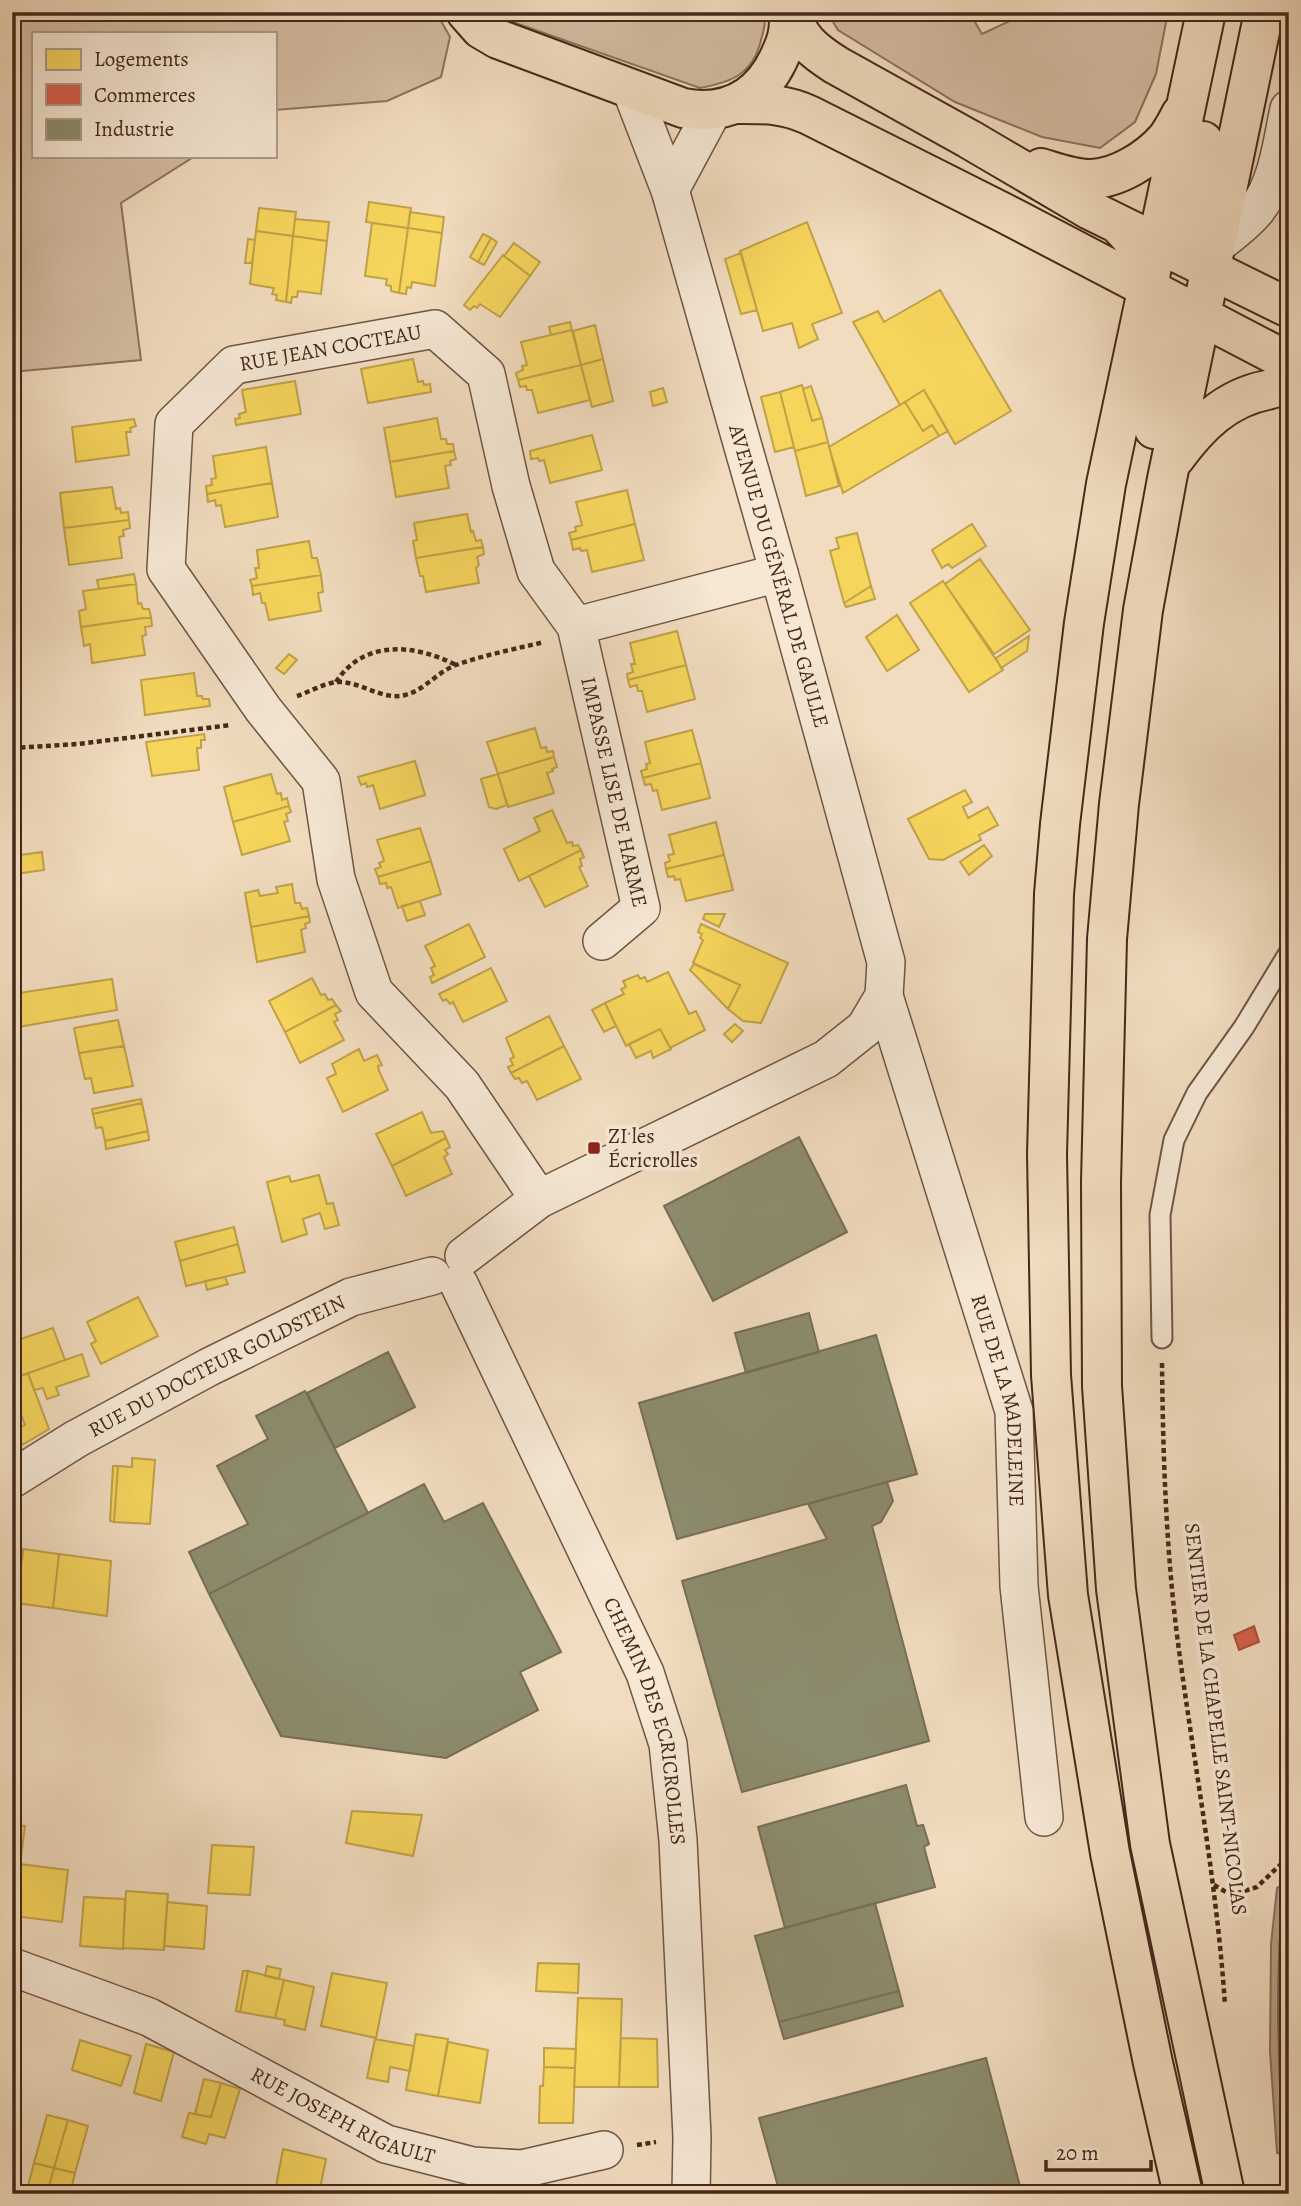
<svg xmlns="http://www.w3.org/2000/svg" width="1301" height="2206" font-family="Alegreya,serif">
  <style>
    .green { fill: #d4bda3; stroke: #8d725e; stroke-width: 2 }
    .water { fill: #b79f87; stroke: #8a6f5b; stroke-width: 2 }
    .homes { fill: #f6d55c; stroke: #c1a148; stroke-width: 2 }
    .shops { fill: #d6604d; stroke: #ab4f3e; stroke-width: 2 }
    .industry { fill: #8c8c6e; stroke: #776e55; stroke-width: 2 }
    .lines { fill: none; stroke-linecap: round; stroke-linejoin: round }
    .shore { stroke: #7e6450; stroke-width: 2 }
    .service-casing { stroke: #715543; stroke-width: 23 }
    .minor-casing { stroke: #715543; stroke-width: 40 }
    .primary-casing { stroke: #46281a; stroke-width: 42 }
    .path { stroke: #46281a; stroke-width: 4.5; stroke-dasharray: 5 3.5; stroke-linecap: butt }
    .service { stroke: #f6e8d5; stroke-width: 19 }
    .minor { stroke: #f6e8d5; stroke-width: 37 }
    .primary { stroke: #f1dcbf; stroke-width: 38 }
    .poi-dot { fill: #8f2418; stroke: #f6e8d5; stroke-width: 2.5 }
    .labels { text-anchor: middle; stroke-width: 7; stroke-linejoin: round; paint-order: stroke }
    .street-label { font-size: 21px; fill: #46281a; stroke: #f6e8d5 }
    .poi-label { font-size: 21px; fill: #46281a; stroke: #f6e8d5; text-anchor: start }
  </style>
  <rect width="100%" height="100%" fill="#f1dcbf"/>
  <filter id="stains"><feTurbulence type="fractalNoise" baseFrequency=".00286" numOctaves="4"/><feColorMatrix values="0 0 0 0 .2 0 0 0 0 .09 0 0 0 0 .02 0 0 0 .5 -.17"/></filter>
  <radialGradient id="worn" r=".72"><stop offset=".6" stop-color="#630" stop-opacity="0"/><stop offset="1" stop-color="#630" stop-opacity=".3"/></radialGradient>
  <path class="green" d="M12 12H436L450 37 441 77 387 101 275 110V33H33V156H195L121 203 141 360 12 372Z
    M498 12H764C766 22 764 30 761 40 753 74 732 82 700 88L504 19Z
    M827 12H969L982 34 1029 12H1168L1156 74 1135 122 1100 148 1042 137 955 102 838 30Z"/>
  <path class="water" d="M1289 1882V2156L1277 2153 1270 2051 1271 1944 1277 1888Z"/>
  <path class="homes" d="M369 202 411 208 408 228 366 222Z
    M259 208 296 212 293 236 256 231Z
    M410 212 444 217 442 233 408 228Z
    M295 219 329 222 327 241 293 236Z
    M807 222 842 313 812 324 818 339 799 348 792 323 763 331 740 251Z
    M372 223 408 228 399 293 391 291V286L386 285 387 279 365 276Z
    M408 228 442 233 435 286 412 282 411 288 407 287 406 294 399 293Z
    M256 231 293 236 286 302 276 300 277 295 272 294 274 288 250 284Z
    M483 234 491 238 478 262 470 257Z
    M293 236 327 241 321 294 298 291 297 297H292L291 303 286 302Z
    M491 238 497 242 484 265 478 262Z
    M248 239 255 240 252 263H245Z
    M514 243 540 262 530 276 504 256Z
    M741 253 757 310 741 314 725 259Z
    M503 255 530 276 500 317 480 304 477 308 474 306 470 310 464 305Z
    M940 290 1011 411 955 444 924 390 900 405 853 322 878 311 884 322Z
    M570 322 572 330 551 335 549 327Z
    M595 325 603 359 581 365 573 331Z
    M572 330 581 365 518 380 516 373 523 370 522 366 527 365 521 342Z
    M413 359 418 382 423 381 424 385 430 384 431 392 368 403 361 369Z
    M603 359 613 401 592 407 581 365Z
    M581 365 590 400 538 413 532 390H527L526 386 520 387 518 380Z
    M295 381 301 414 236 425 235 419 240 418 239 414 246 412 242 390Z
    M802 385 812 421 822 418 828 442 795 451 780 392Z
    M811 386 822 418 812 421 803 389Z
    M663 388 667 402 653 406 650 392Z
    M924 390 948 431 939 436 932 425 923 431 905 402Z
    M780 392 794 447 775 452 761 397Z
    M905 402 923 431 932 425 939 436 843 493 829 447Z
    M437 418 441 439H446L447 444H453L454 451 390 462 384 428Z
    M134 419 136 426 130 428 131 432H126L129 455 76 462 72 427Z
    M592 435 602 470 550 483 544 460 539 461 538 458 531 459 530 451Z
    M828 442 839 486 806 496 795 451Z
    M266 447 272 483 207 494 206 486 212 485 211 479 216 478 213 456Z
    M454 451 456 459 450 461 451 465 445 466 449 488 396 497 390 462Z
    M272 483 278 517 225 527 221 505 216 506 215 500 208 502 207 494Z
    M112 487 116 509 120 508 121 513 128 512 129 520 64 528 60 493Z
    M627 490 635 524 571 540 569 533 576 531 575 527 582 525 576 502Z
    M467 514 471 532 473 531 476 541 481 540 483 547 416 558 413 541 417 540 414 523Z
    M129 520 130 528 123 530 124 536 119 537 122 558 69 565 64 528Z
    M635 524 644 560 592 572 587 550 581 551 580 548 573 550 571 540Z
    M972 524 986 546 952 568 948 564 942 568 932 550Z
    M857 533 871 586 844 603 830 551 839 548 836 538Z
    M309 541 312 558H317L321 575 252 586 250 580 257 578 255 568H259L257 550Z
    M483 547 484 554 477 557 479 565 476 568 479 583 426 592 423 576H420L416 558Z
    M980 559 1030 630 994 654 945 584Z
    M134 574 136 584 99 589 97 580Z
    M321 575 323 592 318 593 321 611 269 620 265 603H262L260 593 253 595 252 586Z
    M943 581 1003 670 969 692 910 603Z
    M136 584 138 604 141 603 143 609H149L151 617 81 627 79 611 86 609 83 591Z
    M871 586 875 599 846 607 844 603Z
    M897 615 919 650 887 671 866 637Z
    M151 617 152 626 145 627 146 635 142 636 145 655 92 663 90 644 84 646 81 627Z
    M677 631 686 665 628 680 627 674 633 672 631 664H635L630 643Z
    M1029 636 1027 651 1001 668 996 658Z
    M289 654 297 660 284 674 276 668Z
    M686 665 695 699 647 712 642 691H638L637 685 630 687 628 680Z
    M194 673 197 696H202L203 699H209L210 706 145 715 141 680Z
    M535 728 541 748 546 747 547 752 553 751 554 757 498 774 487 742Z
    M692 730 701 763 643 778 641 771 647 769 646 764 650 763 645 742Z
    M204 734 205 740H201V748H197L199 770 152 776 146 742Z
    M554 757 557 767 552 769 553 771 547 773 554 793 508 807 498 774Z
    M415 761 425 795 380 809 373 785 367 787 366 783 361 785 358 777Z
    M701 763 710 798 662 810 657 790 653 791 651 784 645 785 643 778Z
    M271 774 277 794 281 793 282 800 287 798 289 806 233 822 224 787Z
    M498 774 507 805 496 809 489 807 481 779Z
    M965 790 972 802 963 807 968 818 988 807 998 825 979 835 981 840 943 860 929 859 908 819Z
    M289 806 291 812 286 814 288 821 284 822 290 841 242 855 233 822Z
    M552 810 567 843 572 842 573 846 578 845 581 850 519 881 504 849 540 831 534 818Z
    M716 822 724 855 666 869 665 863 670 861 668 855 674 854 669 835Z
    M420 828 431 861 378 877 375 869 381 867 379 863 384 861 377 840Z
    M984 845 992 856 969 875 960 862Z
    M581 850 584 857 580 859 582 866 579 867 588 886 545 907 529 876Z
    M42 852 44 870 15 874 13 856Z
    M724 855 733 890 686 901 680 879 675 880 674 876 668 877 666 869Z
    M431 861 441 894 398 908 391 887 387 888 386 883 380 884 378 877Z
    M292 884 295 903H300L302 909 307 908 309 916 251 927 245 893 258 890 260 896 278 893 276 887Z
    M420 901 425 915 407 921 402 906Z
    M705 914H725L719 927 703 919Z
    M309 916 310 922 305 924 306 928 301 930 305 952 257 962 251 927Z
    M469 924 485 957 432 983 430 977 434 975 431 968 435 966 425 946Z
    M701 924 788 963 761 1023 743 1021 728 1009 740 985 693 963 703 940 700 938 702 934 698 932Z
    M694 964 740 985 728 1009 690 970Z
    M491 968 507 1001 463 1022 453 1002 450 1004 446 999 443 1001 439 994Z
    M668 972 689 1014 696 1011 705 1030 670 1048 660 1029 626 1046 605 1003 624 994 621 989 626 987 623 981 638 975 640 979 645 977 647 982Z
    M312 978 321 995 325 994 328 1000 332 999 336 1005 285 1032 269 1001Z
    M112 979 117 1010 12 1028V994Z
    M605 1003 616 1026 604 1032 592 1010Z
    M336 1005 341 1011 335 1014 338 1020 334 1022 344 1040 300 1063 285 1032Z
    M549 1016 564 1046 511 1073 508 1067 513 1065 510 1059 514 1057 506 1038Z
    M118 1020 124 1046 79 1053 74 1028Z
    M735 1024 743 1031 732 1042 724 1034Z
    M660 1029 671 1049 653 1058 651 1051 636 1058 629 1044Z
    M124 1046 133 1086 94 1093 91 1078 85 1079 79 1053Z
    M564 1046 581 1079 537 1100 527 1081 522 1083 519 1078 515 1079 511 1073Z
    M359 1049 364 1061 377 1055 382 1065 378 1066 379 1071 388 1090 343 1112 327 1078 336 1074 332 1064Z
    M141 1099 142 1103 93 1114 92 1109Z
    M142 1103 148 1131 105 1141 102 1127 96 1128 93 1114Z
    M422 1112 431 1133 443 1131 446 1138 392 1166 376 1134Z
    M148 1131 149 1140 106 1149 105 1141Z
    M446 1138 450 1147 445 1150 448 1154 444 1157 452 1174 406 1196 392 1166Z
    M319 1175 327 1204 333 1203 339 1225 325 1229 320 1213 303 1219 307 1234 282 1242 267 1182 289 1176 291 1182Z
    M234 1227 238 1244 180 1261 175 1242Z
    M238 1244 245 1272 186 1286 180 1261Z
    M225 1277 228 1284 207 1290 205 1281Z
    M138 1297 158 1336 101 1364 91 1344 96 1341 87 1322Z
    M53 1328 65 1360 21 1376 12 1351V1342Z
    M82 1354 89 1376 56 1387 59 1395 47 1399 43 1388 34 1390 28 1373Z
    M28 1373 49 1429 22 1445 17 1428 25 1425 19 1409 12 1412V1379Z
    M132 1458 155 1460 150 1524 114 1522 118 1466 132 1467Z
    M113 1466H118L114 1522 110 1521Z
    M23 1549 59 1554 53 1608 16 1603Z
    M12 1551 23 1552 16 1603H12Z
    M59 1554 111 1561 107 1616 53 1608Z
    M352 1811 422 1815 413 1856 346 1843Z
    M12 1825 25 1826 12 1926Z
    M212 1845 254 1847 250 1895 208 1893Z
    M20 1864 68 1870 62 1922 13 1916Z
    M126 1891 168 1894 164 1950 123 1948Z
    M84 1897 125 1899 123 1949 80 1946Z
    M167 1902 207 1906 204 1949 164 1946Z
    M538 1963 579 1964 578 1993 536 1991Z
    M267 1966 281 1969 279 1979 265 1976Z
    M243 1971H248L240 2012 236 2011Z
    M248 1971 284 1980 275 2018 240 2012Z
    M332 1973 387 1983 376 2038 321 2026Z
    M284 1980 314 1987 305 2030 284 2025 285 2020 275 2018Z
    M578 1998 622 1999 619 2087H574Z
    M416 2034 448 2039 438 2096 406 2090Z
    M621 2038 657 2039 658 2087H619Z
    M375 2039 414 2046 410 2071 390 2067 388 2082 367 2078Z
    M80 2040 131 2056 121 2086 72 2070Z
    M448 2042 488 2050 480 2103 438 2096Z
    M146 2044 174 2052 161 2101 134 2093Z
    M544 2048 576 2049 575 2068 544 2067Z
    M544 2067 575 2068 573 2123H539L540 2086H543Z
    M204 2079 221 2083 211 2117 195 2114Z
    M221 2083 240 2089 225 2138 209 2134 206 2144 182 2137 189 2113 211 2117Z
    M47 2115 68 2120 54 2168 34 2163Z
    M68 2120 88 2126 75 2173 54 2168Z
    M283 2149 326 2159 319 2194 275 2192Z
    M34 2163 54 2168 47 2194H26Z
    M54 2168 75 2173 70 2194H47Z"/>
  <path class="shops" d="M1254 1626 1259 1642 1239 1650 1234 1635Z"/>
  <path class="industry" d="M799 1137 847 1232 713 1301 664 1206Z
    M809 1313 819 1352 746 1373 735 1333Z
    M876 1335 917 1474 677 1539 639 1403Z
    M388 1352 415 1407 335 1448 307 1393Z
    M305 1391 368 1513 209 1594 189 1552 248 1524 217 1466 268 1439 256 1416Z
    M887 1482 893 1501 881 1522 872 1526 929 1741 742 1792 682 1581 827 1539 808 1504Z
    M424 1484 444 1522 483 1503 556 1642 561 1652 520 1672 538 1710 446 1758 281 1736 209 1594Z
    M906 1785 917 1826 923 1825 929 1844 924 1847 935 1887 785 1928 758 1827Z
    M875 1903 899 1991 779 2022 755 1936Z
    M899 1991 903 2006 784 2039 779 2022Z
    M986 2058 1022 2194H780L759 2118Z"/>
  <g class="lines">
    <path class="shore" d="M1289 1890 1283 1894C1275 1978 1278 2061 1283 2145L1289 2149
      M1289 1927 1286 2050 1289 2095"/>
    <defs>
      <path id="service" d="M1162 1338 1160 1215 1174 1140 1197 1093 1244 1027 1289 953"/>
      <g id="minor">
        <path d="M670 190 713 110"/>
        <path d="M1215 246C1229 235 1245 224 1257 209 1278 182 1282 141 1289 109"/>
        <path d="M576 626 779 573"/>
        <path id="s1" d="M884 996 1014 1411 1019 1586 1044 1817"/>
        <path id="s2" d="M539 1199 462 1085 374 992 336 879 321 781 263 709 166 569 174 424 234 365 435 329 486 374 511 486 536 571 576 626 641 908 602 941"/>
        <path d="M464 1256 539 1199 826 1059 865 1028 884 996 886 962 779 573 670 190 631 89"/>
        <path id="s3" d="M459 1284 645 1673 668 1744 678 1840 692 2137 691 2194"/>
        <path id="s4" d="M12 1479 76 1439 209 1367 351 1297 432 1276"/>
        <path id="s5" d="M12 1967 149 2017 386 2144 472 2166 522 2169 604 2150"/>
      </g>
      <path id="primary" d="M466 12 481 29 498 39 683 108C726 116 759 99 778 60 786 43 791 31 788 12
        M789 12C801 40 811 49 836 65L969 139 1090 210 1289 308
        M735 104C764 104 783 103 809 115L1004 213 1289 362
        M1041 168C1057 173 1073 179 1090 179 1117 179 1149 159 1167 138 1172 131 1177 122 1181 114
        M1118 224C1127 233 1135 241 1141 253 1154 281 1162 329 1163 359 1163 383 1158 406 1154 429
        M1201 258C1193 218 1195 181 1203 141
        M1175 458C1199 425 1226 398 1267 390 1274 388 1281 386 1289 387
        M1183 2194 1153 2063 1110 1853 1068 1595 1051 1375 1047 1154 1054 894 1060 824 1084 623 1106 484 1206 12
        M1225 2194 1150 1844 1116 1589 1102 1386 1101 1182 1107 939 1119 804 1143 610 1167 479 1264 12"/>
    </defs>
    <use href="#service" class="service-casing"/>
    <use href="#minor" class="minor-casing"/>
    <use href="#primary" class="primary-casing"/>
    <path class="path" d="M336 682C364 639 415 644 456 665
      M297 696C309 692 325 683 337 682 361 681 382 701 405 695 425 690 437 672 456 665 484 655 515 649 544 642
      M12 748 78 744 231 725
      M1162 1363C1163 1457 1166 1550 1178 1643 1194 1764 1217 1884 1225 2005
      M1214 1885 1231 1895 1257 1887 1281 1864 1289 1860
      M637 2145 656 2142"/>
    <use href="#service" class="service"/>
    <use href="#minor" class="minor"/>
    <use href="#primary" class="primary"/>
  </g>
  <rect class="poi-dot" x="587" y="1141" width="14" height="14" rx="3.5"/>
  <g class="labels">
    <g class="street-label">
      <text dy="7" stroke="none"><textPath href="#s2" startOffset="1074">RUE JEAN COCTEAU</textPath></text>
      <text transform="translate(779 576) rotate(74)" y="7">AVENUE DU GÉNÉRAL DE GAULLE</text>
      <text dy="7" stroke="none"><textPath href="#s2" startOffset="1690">IMPASSE LISE DE HARME</textPath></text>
      <text dy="7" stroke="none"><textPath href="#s4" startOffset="234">RUE DU DOCTEUR GOLDSTEIN</textPath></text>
      <text dy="7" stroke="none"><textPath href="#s1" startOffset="422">RUE DE LA MADELEINE</textPath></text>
      <text transform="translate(1216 1719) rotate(83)" y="7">SENTIER DE LA CHAPELLE SAINT-NICOLAS</text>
      <text dy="7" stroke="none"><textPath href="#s3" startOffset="478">CHEMIN DES ECRICROLLES</textPath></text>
      <text dy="7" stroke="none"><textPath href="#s5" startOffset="364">RUE JOSEPH RIGAULT</textPath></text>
    </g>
    <g class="poi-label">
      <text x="608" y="1143">ZI les<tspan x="608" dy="24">Écricrolles</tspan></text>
    </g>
  </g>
  <rect width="1301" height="2206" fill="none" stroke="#f1dcbf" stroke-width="42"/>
  <rect x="14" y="14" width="1273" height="2178" fill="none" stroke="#46281a" stroke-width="3.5"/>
  <rect x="21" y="21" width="1259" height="2164" fill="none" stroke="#46281a" stroke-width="2"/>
  <rect x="32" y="32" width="245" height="126" fill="#f6e8d5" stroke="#b09b8a" stroke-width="2"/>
  <rect x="46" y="49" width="35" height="21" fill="#f6d55c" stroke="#b09b8a" stroke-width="2"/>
  <text x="94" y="66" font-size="21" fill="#46281a">Logements</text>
  <rect x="46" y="84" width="35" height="21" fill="#d6604d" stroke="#b09b8a" stroke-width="2"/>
  <text x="94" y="102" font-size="21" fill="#46281a">Commerces</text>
  <rect x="46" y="119" width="35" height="21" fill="#8c8c6e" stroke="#b09b8a" stroke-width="2"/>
  <text x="94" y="136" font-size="21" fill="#46281a">Industrie</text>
  <path d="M1046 2160v10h105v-10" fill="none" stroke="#46281a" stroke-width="3.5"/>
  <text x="1056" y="2160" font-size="21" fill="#46281a" stroke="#f6e8d5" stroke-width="5" paint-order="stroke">20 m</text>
  <rect width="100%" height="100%" filter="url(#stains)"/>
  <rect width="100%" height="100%" fill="url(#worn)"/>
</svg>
